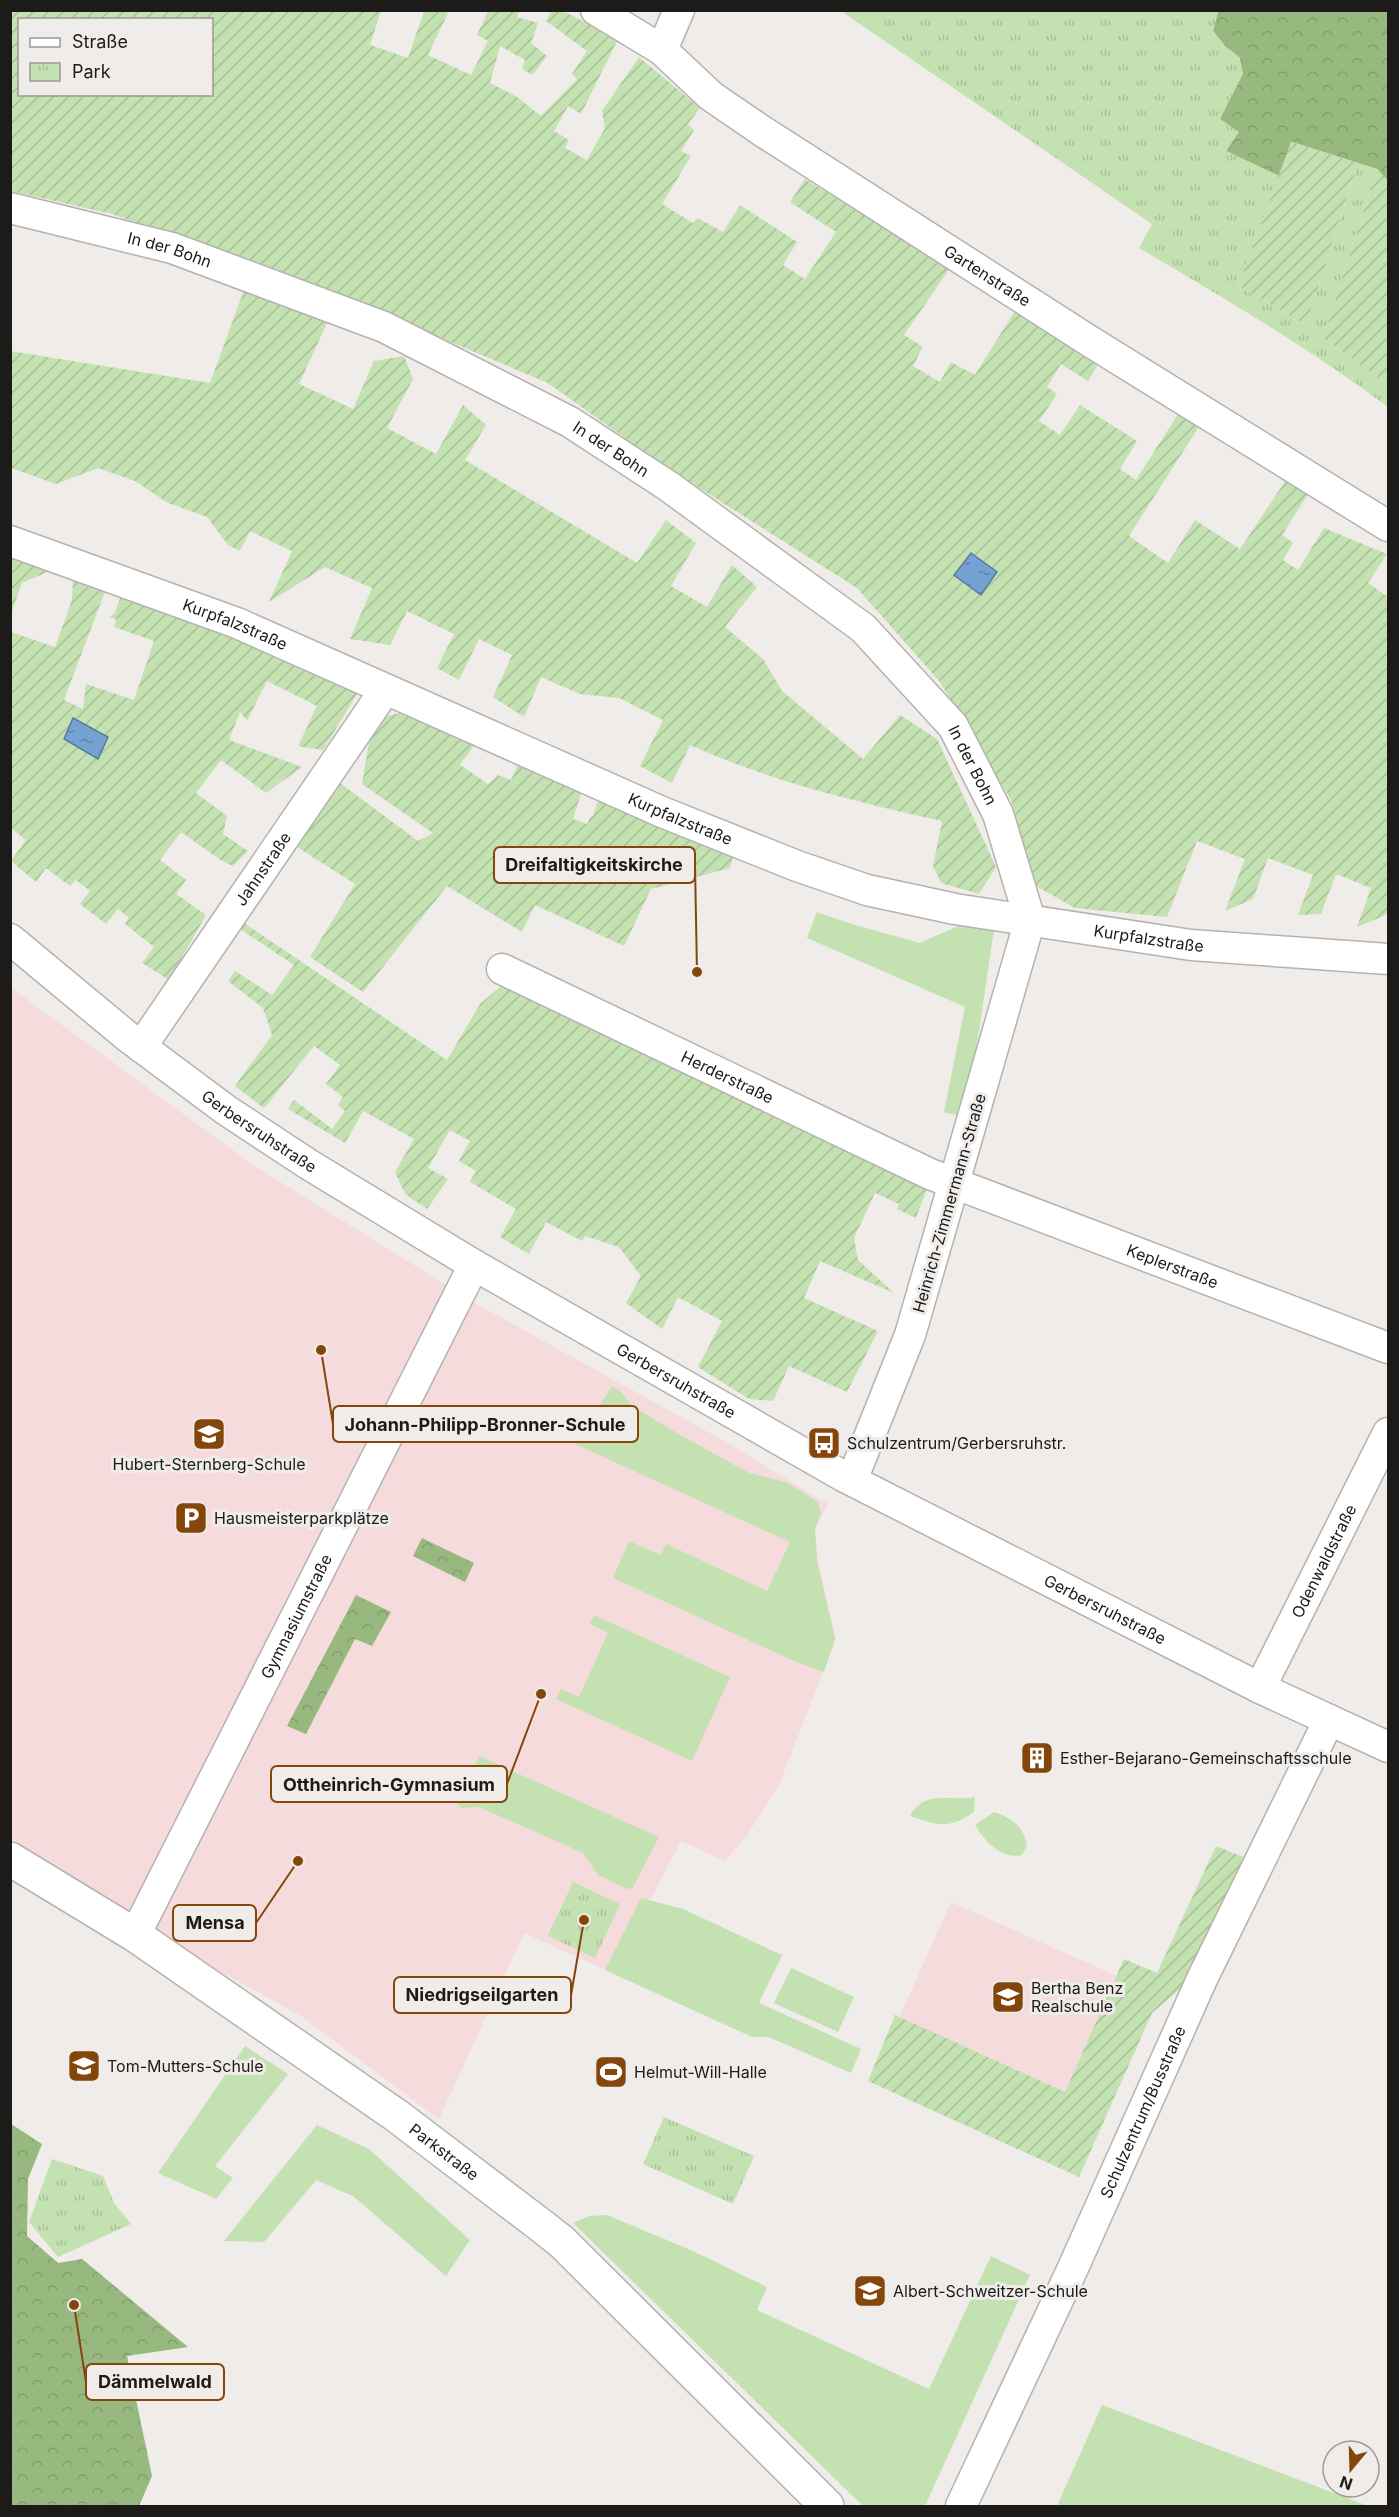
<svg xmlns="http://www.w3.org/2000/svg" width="1399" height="2517" font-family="Inter,sans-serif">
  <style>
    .education { fill: #f6dbdc }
    .grass { fill: #c4e1b1 }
    .forest { fill: url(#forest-crowns) }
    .park { fill: url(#park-tufts) }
    .garden { fill: url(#garden-furrows); fill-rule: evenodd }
    .water { fill: url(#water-ripples); stroke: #5a7a9c; stroke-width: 1.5 }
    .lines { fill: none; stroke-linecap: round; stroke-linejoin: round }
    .minor-casing { stroke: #b5b2b0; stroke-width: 33 }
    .tertiary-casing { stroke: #b5b2b0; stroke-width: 36 }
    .minor { stroke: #fff; stroke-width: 30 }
    .tertiary { stroke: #fff; stroke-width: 33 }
    .labels { text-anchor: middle; stroke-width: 6; stroke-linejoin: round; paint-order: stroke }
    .street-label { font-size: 16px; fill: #1c1b1a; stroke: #efecea }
    .poi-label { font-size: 16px; fill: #1c1b1a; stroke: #efecea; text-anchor: start }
    .leader { fill: none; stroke: #85460c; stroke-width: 2 }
    .callout-dot { fill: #85460c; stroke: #efecea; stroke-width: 2 }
    .callout { fill: #efecea; stroke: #85460c; stroke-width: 2 }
    .callout-label { font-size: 18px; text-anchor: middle; font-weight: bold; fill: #1c1b1a }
  </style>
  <defs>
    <pattern id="forest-crowns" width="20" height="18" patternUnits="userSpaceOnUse" patternTransform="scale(1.5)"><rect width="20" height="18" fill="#97b97f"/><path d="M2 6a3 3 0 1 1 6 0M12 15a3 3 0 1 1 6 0" fill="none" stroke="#829e6d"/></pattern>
    <pattern id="park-tufts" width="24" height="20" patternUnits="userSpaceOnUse" patternTransform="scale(1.5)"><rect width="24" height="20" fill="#c4e1b1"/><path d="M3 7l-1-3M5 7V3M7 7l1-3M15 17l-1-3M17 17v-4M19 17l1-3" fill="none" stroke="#a8c098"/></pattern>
    <pattern id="garden-furrows" width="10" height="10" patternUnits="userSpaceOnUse" patternTransform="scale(1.5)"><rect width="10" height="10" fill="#c4e1b1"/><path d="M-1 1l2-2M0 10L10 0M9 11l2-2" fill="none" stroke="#a8c098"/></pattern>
    <pattern id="water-ripples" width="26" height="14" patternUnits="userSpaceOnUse" patternTransform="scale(1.5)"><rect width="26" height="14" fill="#75a2d3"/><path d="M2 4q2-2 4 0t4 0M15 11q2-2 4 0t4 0" fill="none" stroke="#5f83aa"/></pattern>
  </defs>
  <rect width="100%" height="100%" fill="#efecea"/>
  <path class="education" d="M10 987 253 1165 475 1303 726 1442 828 1504 815 1529 818 1561 836 1639 779 1785 748 1834 725 1861 681 1841 612 1973 524 1933 439 2119 301 2016 163 1940 11 1838Z
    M951 1902 1117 1976 1065 2092 899 2018Z"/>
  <path class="grass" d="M817 912 855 925 920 943 965 923 994 930 966 1118 944 1112 965 1007 807 938Z
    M612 1386 619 1390 634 1407 668 1428 749 1473 786 1482 818 1502 821 1513 815 1529 817 1561 835 1639 824 1672 794 1661 613 1578 629 1541 661 1555 666 1544 767 1591 790 1542 575 1444Z
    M594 1615 730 1677 692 1761 556 1699 561 1689 579 1697 608 1633 590 1624Z
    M479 1756 659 1837 632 1889 625 1888 598 1875 583 1853 479 1807 462 1808 457 1804Z
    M975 1797 974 1812C949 1830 937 1825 910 1816 924 1789 951 1802 975 1797Z
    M994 1812C1012 1818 1024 1827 1027 1846L1022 1855C1001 1860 984 1840 975 1825Z
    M641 1898 683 1909 782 1955 759 2003 861 2049 851 2073 769 2037H752L605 1970Z
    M791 1968 854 1997 838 2032 774 2003Z
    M245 2046 288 2074 215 2166 233 2178 216 2199 158 2173Z
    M317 2125 369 2149 470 2240 446 2276 353 2196 316 2180 264 2242 224 2241Z
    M607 2215 693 2251 767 2287 757 2310 929 2389 991 2256 1030 2275 925 2506H863L573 2223 589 2216Z
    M1102 2405 1368 2506H1057Z"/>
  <path class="forest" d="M1218 11H1388V181L1377 169 1292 142 1279 176 1226 151 1220 119 1240 58 1225 46 1213 31Z
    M422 1538 474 1563 465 1582 413 1556Z
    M356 1595 391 1612 372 1646 355 1639 306 1734 287 1726Z
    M11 2124 42 2144 28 2179 27 2236 58 2263 82 2259 188 2347 127 2356 152 2476 139 2506H11Z"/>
  <path class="park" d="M841 11H1218L1213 31 1225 46 1240 58 1243 74 1220 119 1239 132 1226 151 1279 176 1238 286 1306 325 1358 163 1377 169 1323 338 1388 385V407C1309 348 1224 298 1139 248L1152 224Z
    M573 1882 620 1904 595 1958 548 1936Z
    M664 2117 754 2156 733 2204 643 2164Z
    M52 2159 103 2176 114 2203 131 2224 58 2257 29 2222Z"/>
  <path class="garden" d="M11 11H381L370 45 408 58 424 11H449L428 55 471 75 488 41 477 35 488 11H519L517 17 538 23 531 43 547 56 532 75 522 69 525 60 500 46 490 83 517 97 541 116 577 79 572 74 587 51 546 21 551 11H563L618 39 581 114 568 106 554 131 569 140 565 148 587 160 605 128 602 111 639 57 700 108 688 124 694 130 681 151 691 156 662 204 693 223 698 218 723 232 740 205 797 242 783 265 805 279 836 232 790 202 805 179 950 268 904 335 923 347 913 366 940 382 951 362 975 375 1016 309 1099 363 1088 381 1061 364 1047 387 1057 394 1039 421 1060 435 1080 405 1137 441 1120 469 1136 480 1180 411 1200 425 1129 536 1168 563 1195 520 1240 549 1286 480 1308 494 1282 535 1293 543 1283 560 1298 570 1324 528 1387 554 1368 583 1388 597V910L1386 915 1357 927 1371 888 1336 874 1321 914 1298 915 1313 875 1268 858 1253 899 1225 911 1245 859 1197 841 1167 917 1075 908 1036 886 1011 800 940 682 857 588 657 461 548 383 325 289 112 214 11 191ZM20 20H212V94H20Z
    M1291 142 1358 163 1306 325 1238 286Z
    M1377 169 1388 181V385L1323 338Z
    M244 290 327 323 299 384 353 409 374 361 404 356 413 379 387 428 436 454 463 405 486 425 465 460 637 563 666 520 696 543 671 586 707 607 732 565 757 587 725 627 763 659 782 691 863 759 900 715 937 739 996 867 979 894 941 883 933 866 942 821C854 801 773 782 690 745L672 783 640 766 663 720 619 698 580 694 541 677 524 717 493 697 512 655 479 639 459 680 437 668 454 634 407 611 390 645 350 639 372 588 325 567 269 602 292 551 250 531 240 551 228 545 207 517 168 503 135 481 98 468 56 484 11 468 10 351 210 383Z
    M11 556 50 571 22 583 11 614Z
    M73 578 106 589 64 700 83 709 86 684 134 700 154 641 114 627 116 619 109 617 115 613 121 595 264 646 360 689 323 750 298 746 317 706 267 681 247 721 240 712 229 740 302 767 266 793 221 760 196 793 227 816 223 834 248 851 233 866 222 861 181 832 160 860 186 880 176 894 206 915 169 980 142 963 154 947 125 924 129 918 118 909 106 924 80 904 90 891 76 880 70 886 46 868 36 882 11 861 26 840 12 829 11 831V632L55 647 72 600Z
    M400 713 475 744 460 765 488 784 498 775 511 780 519 762 583 787 573 819 587 824 591 816H593L598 800 734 854 730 868 651 889 624 946 535 905 522 932 447 886 363 992 310 957 355 884 291 843 336 780 418 841 433 833 362 784 370 736 382 717Z
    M241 921 447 1060 480 1004 501 986 927 1189 916 1218 897 1209 899 1204 875 1193 854 1238 858 1260 894 1293 820 1261 804 1298 878 1331 847 1392 789 1366 773 1401 749 1399 698 1367 722 1321 678 1297 662 1329 626 1303 641 1276 619 1247 585 1236 582 1241 546 1222 529 1254 500 1237 516 1209 470 1182 476 1171 459 1161 470 1141 450 1130 428 1168 448 1179 427 1209 405 1194 395 1172 414 1139 363 1111 345 1143 288 1109 294 1100 332 1129 345 1111 338 1105 343 1097 326 1084 340 1065 314 1046 264 1108 235 1086 272 1035 263 1008 228 981 235 971 272 995 294 965 237 927Z
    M1216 1846 1248 1859 1194 1977 1152 2013 1079 2177 868 2081 895 2015 1065 2092 1124 1959 1157 1973Z"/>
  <path class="water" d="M971 553 997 572 981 595 954 575Z
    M73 718 108 737 98 759 64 739Z"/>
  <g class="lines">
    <defs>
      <g id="minor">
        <path id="s1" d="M596 10 662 50 711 96 762 131 1091 342 1388 526"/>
        <path d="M662 50 679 10"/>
        <path id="s2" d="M10 208 172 248 384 327 570 422 668 486 863 628 953 726 998 814 1030 920 910 1335 852 1480"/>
        <path id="s3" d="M10 541 237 623 662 812 797 866 867 890 955 909 1191 945 1388 959"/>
        <path id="s4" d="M10 939 128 1037 226 1110 308 1164 474 1265 843 1476 1260 1688 1388 1747"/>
        <path id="s5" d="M502 969 930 1174 1388 1348"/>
        <path id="s6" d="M141 1047 385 690"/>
        <path id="s7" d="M1260 1688 1388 1433"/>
        <path id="s8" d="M135 1935 474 1265"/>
        <path id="s9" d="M961 2506 1073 2268 1202 1979 1329 1720"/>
      </g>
      <g id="tertiary">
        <path id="s10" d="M10 1859 135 1935 397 2116 543 2227 562 2242 827 2506"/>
      </g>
    </defs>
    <use href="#minor" class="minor-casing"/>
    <use href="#tertiary" class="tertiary-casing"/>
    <use href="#minor" class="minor"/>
    <use href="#tertiary" class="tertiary"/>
  </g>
  <defs>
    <symbol id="school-square" viewBox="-11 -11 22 22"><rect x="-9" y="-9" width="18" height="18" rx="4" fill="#85460c" stroke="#efecea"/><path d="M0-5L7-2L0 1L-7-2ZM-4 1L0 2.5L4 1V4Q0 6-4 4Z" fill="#fff"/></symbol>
    <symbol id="bus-square" viewBox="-11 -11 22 22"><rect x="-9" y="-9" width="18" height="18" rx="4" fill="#85460c" stroke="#efecea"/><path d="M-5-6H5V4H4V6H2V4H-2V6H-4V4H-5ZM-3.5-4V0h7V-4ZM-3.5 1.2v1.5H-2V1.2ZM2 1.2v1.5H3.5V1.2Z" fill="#fff"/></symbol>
    <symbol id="parking-square" viewBox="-11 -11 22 22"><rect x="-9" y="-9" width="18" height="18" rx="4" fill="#85460c" stroke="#efecea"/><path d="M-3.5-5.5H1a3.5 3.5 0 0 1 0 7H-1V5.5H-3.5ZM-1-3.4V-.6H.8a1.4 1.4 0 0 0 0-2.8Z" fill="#fff"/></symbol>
    <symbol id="building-square" viewBox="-11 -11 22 22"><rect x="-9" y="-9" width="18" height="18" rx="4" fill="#85460c" stroke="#efecea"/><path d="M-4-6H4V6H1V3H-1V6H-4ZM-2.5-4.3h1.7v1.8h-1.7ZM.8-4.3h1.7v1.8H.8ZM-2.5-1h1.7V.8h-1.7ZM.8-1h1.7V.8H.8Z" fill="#fff"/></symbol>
    <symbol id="stadium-square" viewBox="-11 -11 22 22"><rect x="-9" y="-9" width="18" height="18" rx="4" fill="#85460c" stroke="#efecea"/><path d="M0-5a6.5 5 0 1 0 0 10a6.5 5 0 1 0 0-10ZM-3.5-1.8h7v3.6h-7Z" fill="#fff"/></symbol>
  </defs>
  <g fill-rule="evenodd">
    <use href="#school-square" x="190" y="1415" width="38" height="38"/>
    <use href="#bus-square" x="805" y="1424" width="38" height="38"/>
    <use href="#parking-square" x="172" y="1499" width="38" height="38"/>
    <use href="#building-square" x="1018" y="1739" width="38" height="38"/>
    <use href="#school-square" x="989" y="1978" width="38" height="38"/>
    <use href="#school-square" x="65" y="2047" width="38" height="38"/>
    <use href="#stadium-square" x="592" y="2053" width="38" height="38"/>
    <use href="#school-square" x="851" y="2272" width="38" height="38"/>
  </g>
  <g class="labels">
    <g class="street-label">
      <text dy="6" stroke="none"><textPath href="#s2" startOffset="165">In der Bohn</textPath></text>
      <text dy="6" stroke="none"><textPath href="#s1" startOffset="474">Gartenstraße</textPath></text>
      <text dy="6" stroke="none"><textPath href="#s2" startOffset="651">In der Bohn</textPath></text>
      <text dy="6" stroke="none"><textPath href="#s3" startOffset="240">Kurpfalzstraße</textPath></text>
      <text dy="6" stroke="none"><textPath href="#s2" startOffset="1137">In der Bohn</textPath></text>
      <text dy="6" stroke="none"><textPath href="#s3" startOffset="726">Kurpfalzstraße</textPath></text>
      <text dy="6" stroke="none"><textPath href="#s6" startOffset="216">Jahnstraße</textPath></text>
      <text dy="6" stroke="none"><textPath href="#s3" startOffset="1212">Kurpfalzstraße</textPath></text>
      <text dy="6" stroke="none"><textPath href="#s5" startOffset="250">Herderstraße</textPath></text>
      <text dy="6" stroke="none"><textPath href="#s4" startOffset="315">Gerbersruhstraße</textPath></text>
      <text transform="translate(949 1203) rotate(-74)" y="6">Heinrich-Zimmermann-Straße</text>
      <text dy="6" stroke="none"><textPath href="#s5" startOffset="734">Keplerstraße</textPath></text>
      <text dy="6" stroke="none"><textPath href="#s4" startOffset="801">Gerbersruhstraße</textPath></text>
      <text dy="6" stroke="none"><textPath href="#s7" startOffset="142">Odenwaldstraße</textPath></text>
      <text dy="6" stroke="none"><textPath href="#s4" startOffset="1287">Gerbersruhstraße</textPath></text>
      <text dy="6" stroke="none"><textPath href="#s8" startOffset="357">Gymnasiumstraße</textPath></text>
      <text dy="6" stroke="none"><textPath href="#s9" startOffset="434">Schulzentrum/Busstraße</textPath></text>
      <text dy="6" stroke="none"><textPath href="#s10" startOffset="524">Parkstraße</textPath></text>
    </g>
    <g class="poi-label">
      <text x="847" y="1449">Schulzentrum/Gerbersruhstr.</text>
      <text x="209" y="1470" text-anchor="middle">Hubert-Sternberg-Schule</text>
      <text x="214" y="1524">Hausmeisterparkplätze</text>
      <text x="1060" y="1764">Esther-Bejarano-Gemeinschaftsschule</text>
      <text x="1031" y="1994">Bertha Benz<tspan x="1031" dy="18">Realschule</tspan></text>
      <text x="107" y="2072">Tom-Mutters-Schule</text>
      <text x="634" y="2078">Helmut-Will-Halle</text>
      <text x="893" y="2297">Albert-Schweitzer-Schule</text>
    </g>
  </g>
  <path class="leader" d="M697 972L695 865M321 1350L333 1424M541 1694L507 1784M298 1861L256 1923M584 1920L571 1995M74 2305L86 2382"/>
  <g class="callout-dot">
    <circle cx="697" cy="972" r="6"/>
    <circle cx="321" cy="1350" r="6"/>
    <circle cx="541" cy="1694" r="6"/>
    <circle cx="298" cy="1861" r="6"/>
    <circle cx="584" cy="1920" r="6"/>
    <circle cx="74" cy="2305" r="6"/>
  </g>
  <g class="callout">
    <rect x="494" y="847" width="201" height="36" rx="6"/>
    <rect x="333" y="1406" width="305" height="36" rx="6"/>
    <rect x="271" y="1766" width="236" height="36" rx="6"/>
    <rect x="173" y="1905" width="83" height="36" rx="6"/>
    <rect x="394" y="1977" width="177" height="36" rx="6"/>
    <rect x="86" y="2364" width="138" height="36" rx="6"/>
  </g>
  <g class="callout-label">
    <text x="594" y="871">Dreifaltigkeitskirche</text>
    <text x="485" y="1431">Johann-Philipp-Bronner-Schule</text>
    <text x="389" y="1791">Ottheinrich-Gymnasium</text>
    <text x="215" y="1929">Mensa</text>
    <text x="482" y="2001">Niedrigseilgarten</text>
    <text x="155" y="2388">Dämmelwald</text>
  </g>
  <rect width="1399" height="2517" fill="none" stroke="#1c1b1a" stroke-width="24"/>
  <rect x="18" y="18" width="195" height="78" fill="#efecea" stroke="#9b9897" stroke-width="1.5"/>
  <rect x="30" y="38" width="30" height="9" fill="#ffffff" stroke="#9b9897" stroke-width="1.5"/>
  <text x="72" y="48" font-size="18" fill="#1c1b1a">Straße</text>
  <rect x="30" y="63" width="30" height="18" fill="url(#park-tufts)" stroke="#9b9897" stroke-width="1.5"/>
  <text x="72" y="78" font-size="18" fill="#1c1b1a">Park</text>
  <g transform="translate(1351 2469) rotate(199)"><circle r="28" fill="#efecea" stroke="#9b9897" stroke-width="1.5"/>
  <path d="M0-4.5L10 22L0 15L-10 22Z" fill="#85460c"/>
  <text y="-9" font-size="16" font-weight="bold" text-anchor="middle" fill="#1c1b1a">N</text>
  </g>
</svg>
